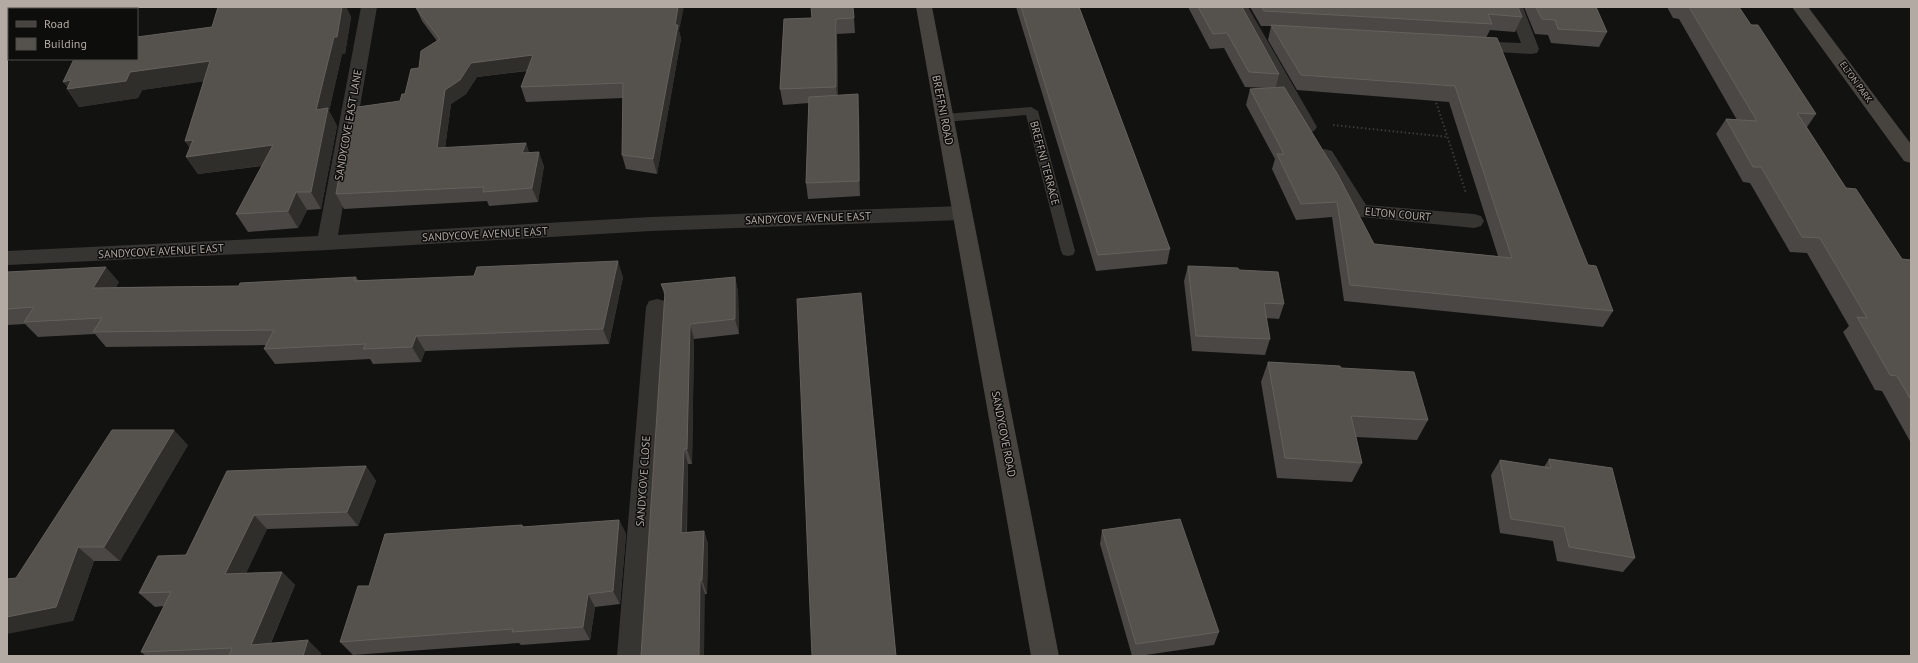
<svg xmlns="http://www.w3.org/2000/svg" width="1918" height="663" font-family="'PT Sans',sans-serif">
  <style>
    .lines { fill: none; stroke-linecap: round; stroke-linejoin: round }
    .path { stroke: #3e3b38; stroke-width: 2; stroke-dasharray: 1.5 2.5; stroke-linecap: butt }
    .lane { fill: #373532; fill-rule: evenodd }
    .street { fill: #373532; fill-rule: evenodd }
    .secondary { fill: #474440; fill-rule: evenodd }
    .wall { fill: #4a4744 }
    .shaded-wall { fill: #2f2e2b }
    .building { fill: #55524e; stroke: #64605c }
    .labels { text-anchor: middle; stroke-width: 3; stroke-linejoin: round; paint-order: stroke }
    .far-street-label { font-size: 9px; fill: #b2aaa3; stroke: #0d0d0c }
    .street-label { font-size: 11px; fill: #b2aaa3; stroke: #0d0d0c }
  </style>
  <rect width="100%" height="100%" fill="#121211"/>
  <g class="lines">
    <path class="path" d="M1435 99 1466 193
      M1333 125 1448 137"/>
    <path class="lane" d="M1031 107 1038 111 1075 251 1073 255 1068 256 1063 255 1061 251 1026 115 945 122 940 121 938 118 940 115 945 114Z"/>
    <path class="street" d="M361 7H377L338 235 651 217 962 206 969 208 972 213 969 218 962 220 651 231 327 250 7 265V251L318 236Z
      M1232 7H1248L1317 127 1314 131 1308 133 1302 131 1299 127Z
      M1507 7H1523L1539 49 1537 53 1531 54 1465 50 1463 46 1465 42 1471 41 1521 43Z
      M1325 149 1332 151 1366 205 1474 214 1481 216 1484 221 1481 226 1474 228 1353 216 1316 155 1318 151Z
      M657 299 665 301 668 307 645 656H617L646 307 649 301Z"/>
    <path class="secondary" d="M916 7H932L1059 656H1031Z
      M1792 7H1808L1911 144V163L1904 161Z"/>
  </g>
  <path class="wall" d="M218 7H346L351 17 345 54H342L329 111 337 126 321 209 307 210 298 228 248 232 236 214 262 166 198 174 186 157 190 148 185 141 204 81 142 90 138 98 79 107 67 89 212 27Z
    M1016 7H1079L1170 249 1167 264 1096 271Z
    M1188 7H1242L1279 74 1276 87 1374 244 1498 256 1449 102 1297 90 1268 40 1271 26H1261L1250 7H1518L1522 17 1515 32 1490 30 1486 38 1588 265 1613 311 1603 327 1344 301 1332 217 1296 220 1272 169 1275 159 1246 105 1250 89 1266 88 1245 87 1224 48 1210 49Z
    M1524 7H1596L1607 32 1599 47 1551 43 1548 35 1535 34Z
    M1667 7H1739L1751 25 1816 114 1807 127 1846 188 1902 259 1911 260V443L1882 391 1875 390 1843 332 1849 326 1807 253 1790 252 1750 183 1743 182 1716 134 1726 119 1737 120 1679 19 1673 18Z
    M416 8 679 31 681 39 657 174 626 169 622 155 623 98 526 102 521 87 527 71 477 77 466 94 451 104 445 148 526 143 529 153 544 166 538 202 489 206 487 201 344 209 336 194 405 94 419 68 437 41 422 21Z
    M854 18 855 33 837 34 838 95 859 110 860 196 808 199 806 183 809 103 783 105 780 89 784 19Z
    M1188 266 1284 304 1279 319 1266 318 1270 339 1265 355 1192 351 1184 281Z
    M7 272 119 282 116 287 239 286 356 277 358 280 623 277 609 344 425 351 421 362 373 364 370 359 275 364 264 349 266 345 106 347 95 334 38 337 25 324 7 325Z
    M735 277 738 292 739 334 694 339 692 464H688L687 532 704 531 708 544 707 594H705L641 656 665 297 661 284Z
    M1268 362 1341 368 1428 420 1417 440 1356 437 1362 463 1352 482 1277 478 1261 382Z
    M188 445 120 561H94L73 621 16 578Z
    M1549 459 1635 558 1623 572 1557 561 1553 541 1500 533 1491 475 1500 460 1544 467Z
    M366 466 376 481 358 526 267 529 246 573 282 572 295 585 271 643 321 653 320 656H146L141 652 164 606 155 607 139 593 186 555 227 471Z
    M619 520 626 534 620 604 595 607 590 640 521 645 519 643 353 655 340 642 369 586 522 525 524 527Z
    M1102 530 1219 632 1214 645 1139 656H1132L1100 544Z"/>
  <path class="shaded-wall" d="M15 7H50L47 9H11Z
    M338 7H346L351 17 345 54H342L329 111 337 126 321 209 311 192 316 110Z
    M678 7H684L679 31 681 39 657 174 653 159 675 25Z
    M9 10V32L7 33V12Z
    M836 19 837 34 838 102 836 87Z
    M533 55 538 69 477 77 466 94 451 104 443 163 437 148 445 90 471 63Z
    M210 61 221 79 142 90 138 98 79 107 67 89H69L63 82Z
    M858 94 859 110 860 196 859 181Z
    M193 140 273 145 283 163 198 174 186 157 195 156 185 141Z
    M526 143 531 158 522 153Z
    M539 152 544 166 538 202 532 188Z
    M296 192 307 210 298 228 288 211Z
    M618 261 623 277 609 344 603 329Z
    M106 267 119 282 106 303 93 288Z
    M735 277 738 292 739 334 735 319Z
    M690 324 694 339 692 464 687 449Z
    M416 336 425 351 421 362 412 347Z
    M174 430 188 445 120 561 104 547Z
    M684 449 688 464 686 547 681 533Z
    M366 466 376 481 358 526 347 512Z
    M254 515 267 529 239 588 225 574Z
    M619 520 626 534 620 604 613 591Z
    M704 531 708 544 707 594 702 580Z
    M78 547 94 561 73 621 7 634V617Z
    M282 572 295 585 265 656 251 645Z
    M700 580 705 594 704 656H699Z
    M588 594 595 607 590 640 583 627Z
    M308 640 321 653 320 656H303Z"/>
  <path class="building" d="M7 7H15L11 9H9V10L7 12Z
    M218 7H342L337 37H334L316 110 328 108 311 192H296L288 211 236 214 273 145 186 157 193 140 185 141 210 61 130 72 126 81 67 89 71 80 63 82 74 59H137V37L212 27Z
    M436 7H678L675 25H678L653 159 622 155 623 83 521 87 533 55 471 63 460 80 445 90 437 148 526 143 522 153 539 152 532 188 483 192 484 187 336 194 351 108 400 101 402 94H405L411 69 419 68 421 51 440 39 416 8Z
    M811 7H853L854 18 836 19V87L780 89 784 19 812 18Z
    M1021 7H1079L1170 249 1098 255Z
    M1198 7H1242L1279 74 1249 72 1227 33 1213 34Z
    M1262 7H1518L1522 17 1488 14 1492 24 1264 11Z
    M1536 7H1596L1607 32 1558 29 1555 20 1542 19Z
    M1689 7H1739L1751 25H1758L1816 114 1797 113 1846 188 1856 189 1902 259 1911 260V400L1897 376 1890 375 1857 317 1867 318 1820 238 1802 237 1761 167H1753L1726 119 1757 121Z
    M1271 25 1497 38 1588 265 1596 266 1613 311 1350 285 1337 202 1301 204 1277 154H1284L1250 89 1284 87 1338 175 1374 244 1512 258 1455 86 1301 75Z
    M858 94 859 181 806 183 809 97Z
    M618 261 603 329 416 336 412 347 363 349 366 344 264 349 274 330 93 332 102 318 24 322 34 307 7 309V272L106 267 93 288 239 286 240 283 356 277 354 281 474 276 477 267Z
    M1188 266 1238 268 1239 270 1278 272 1284 304 1264 303 1270 339 1196 336Z
    M735 277V319L690 324 687 449H684L681 533 704 531 702 580H700L699 656H641L665 292 661 284Z
    M861 293 896 656H812L797 299Z
    M1268 362 1340 366 1341 368 1414 372 1428 420 1351 416 1362 463 1285 458Z
    M112 430H174L104 547H78L56 607 7 617V579L16 578Z
    M1549 459 1612 468 1635 558 1569 547 1564 527 1511 519 1500 460 1551 468Z
    M366 466 347 512 254 515 225 574 282 572 251 645 308 640 303 656H229L232 648 141 652 171 592 139 593 158 556 186 555 227 471Z
    M1180 519 1219 632 1136 644 1102 530Z
    M619 520 613 591 588 594 583 627 512 632 513 629 340 642 358 586H369L385 534 522 525V527Z"/>
  <g class="labels">
    <g class="far-street-label">
      <text transform="translate(1856 82) rotate(54)" y="3">ELTON PARK</text>
    </g>
    <g class="street-label">
      <text transform="translate(943 110) rotate(79)" y="4">BREFFNI ROAD</text>
      <text transform="translate(348 125) rotate(-80)" y="4">SANDYCOVE EAST LANE</text>
      <text transform="translate(1045 163) rotate(75)" y="4">BREFFNI TERRACE</text>
      <text transform="translate(1398 214) rotate(5)" y="4">ELTON COURT</text>
      <text transform="translate(808 218) rotate(-2)" y="4">SANDYCOVE AVENUE EAST</text>
      <text transform="translate(485 234) rotate(-3)" y="4">SANDYCOVE AVENUE EAST</text>
      <text transform="translate(161 251) rotate(-3)" y="4">SANDYCOVE AVENUE EAST</text>
      <text transform="translate(1004 434) rotate(79)" y="4">SANDYCOVE ROAD</text>
      <text transform="translate(643 481) rotate(-86)" y="4">SANDYCOVE CLOSE</text>
    </g>
  </g>
  <rect width="1918" height="663" fill="none" stroke="#b2aaa3" stroke-width="16"/>
  <rect x="8" y="8" width="130" height="52" fill="#0d0d0c" stroke="#4f4c48"/>
  <rect x="16" y="21" width="20" height="6" fill="#474440" stroke="#4f4c48"/>
  <text x="44" y="28" font-size="12" fill="#b2aaa3">Road</text>
  <rect x="16" y="38" width="20" height="12" fill="#55524e" stroke="#4f4c48"/>
  <text x="44" y="48" font-size="12" fill="#b2aaa3">Building</text>
</svg>
